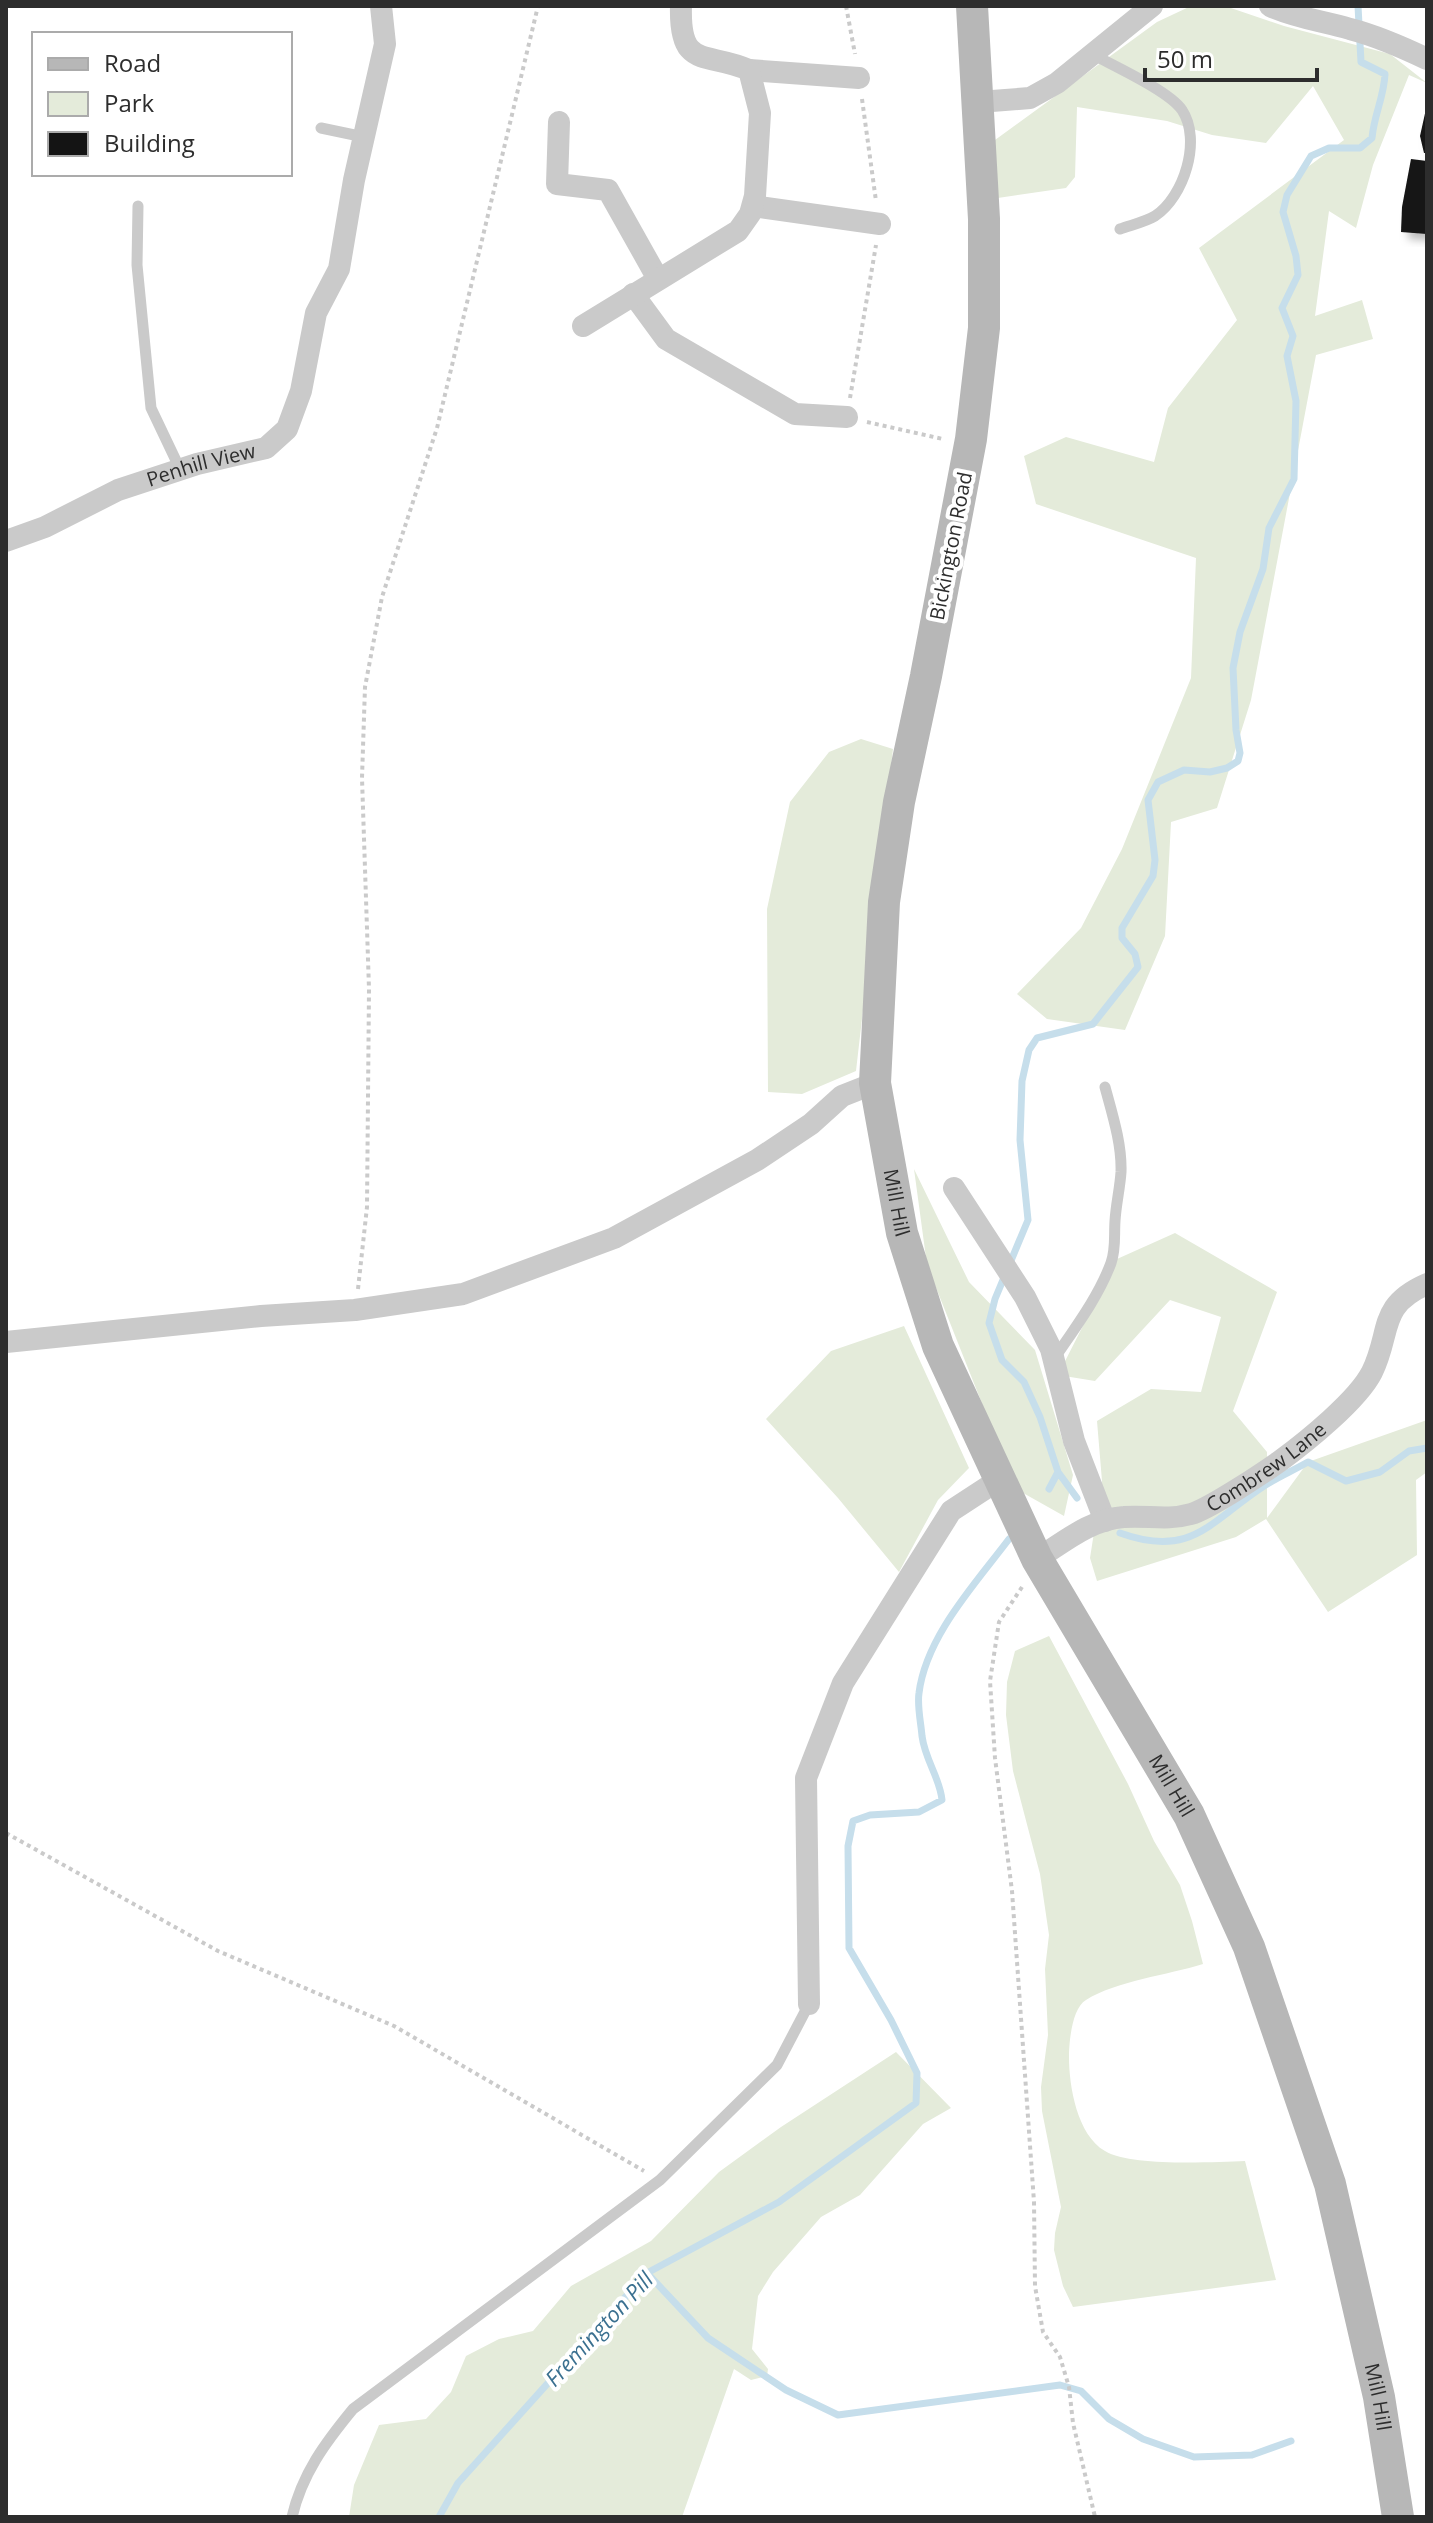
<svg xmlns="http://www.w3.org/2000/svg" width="1433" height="2523" font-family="'Open Sans',sans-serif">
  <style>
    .green { fill: #e4ebda }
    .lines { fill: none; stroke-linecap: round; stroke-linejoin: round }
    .stream { stroke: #c6deeb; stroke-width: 7 }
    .building { fill: #141414; filter: url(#shadow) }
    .path { stroke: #cacaca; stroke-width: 4; stroke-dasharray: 4 4; stroke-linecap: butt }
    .service { stroke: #cacaca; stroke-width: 11 }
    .minor { stroke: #cacaca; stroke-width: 22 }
    .secondary { stroke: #b7b7b7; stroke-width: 32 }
    .labels { text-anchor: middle; stroke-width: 8; stroke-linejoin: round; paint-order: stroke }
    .street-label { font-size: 20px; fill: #2d2d2d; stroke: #fff }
    .water-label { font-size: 22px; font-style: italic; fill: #3a7090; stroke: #fff }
  </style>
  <defs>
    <filter id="shadow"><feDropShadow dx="7" dy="7" stdDeviation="4" flood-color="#0004"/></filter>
  </defs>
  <rect width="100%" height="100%" fill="#fff"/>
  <path class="green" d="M1191 6H1225L1284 26 1390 54 1427 83 1409 75 1373 165 1356 228 1329 211 1315 316 1362 300 1373 339 1316 355 1251 700 1217 808 1171 822 1165 936 1125 1030 1047 1019 1017 994 1081 928 1122 849 1191 678 1196 558 1036 504 1024 456 1066 437 1154 462 1168 408 1237 320 1199 248 1344 140 1313 86 1266 143 1212 135 1167 121 1077 107 1075 177 1066 188 991 199 995 140 1157 22Z
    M861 739 893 749 856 1071 802 1094 768 1092 767 909 790 802 829 752Z
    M914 1169 969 1282 1035 1350 1073 1475 1064 1516 1016 1489 927 1265Z
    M1175 1233 1277 1292 1233 1411 1267 1452V1518L1308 1462 1427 1420V1472L1416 1480 1417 1555 1328 1612 1266 1519 1236 1537 1097 1581 1090 1558 1102 1481 1097 1421 1151 1389 1201 1392 1221 1317 1170 1300 1095 1381 1058 1375 1117 1259Z
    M904 1326 969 1468 938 1500 899 1572 838 1498 766 1419 831 1351Z
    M1049 1636 1128 1784 1154 1841 1180 1885 1192 1921 1203 1964C1168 1975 1116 1981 1086 2000 1072 2008 1069 2042 1069 2057 1069 2086 1077 2135 1105 2151 1131 2167 1213 2162 1245 2161L1276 2280 1073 2307 1063 2286 1054 2250 1055 2233 1061 2207 1042 2111 1041 2087 1048 2035 1045 1969 1049 1935 1040 1874 1013 1771 1006 1715 1007 1682 1015 1651Z
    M896 2052 951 2108 923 2124 860 2195 821 2217 773 2272 758 2296 752 2349 768 2369 767 2376 751 2380 734 2369 682 2517H349L354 2485 379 2425 426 2419 451 2392 466 2356 499 2339 533 2331 571 2286 651 2241 719 2172 781 2127Z"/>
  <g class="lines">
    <path class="stream" d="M1058 1472 1077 1498
      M1049 1489 1058 1472 1040 1417 1024 1382 1002 1360 989 1323 995 1299 1028 1220 1020 1140 1022 1081 1029 1050 1037 1038 1093 1024 1138 967 1135 954 1122 938V928L1153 876 1155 860 1148 800 1158 782 1184 770 1210 772 1227 768 1238 761 1240 753 1236 730 1233 668 1240 632 1263 569 1269 528 1294 479 1296 401 1287 356 1293 336 1282 308 1298 275 1296 256 1283 212 1287 195 1311 156 1329 148H1360L1372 138C1374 115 1384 97 1385 74L1361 62 1358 6
      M1120 1533C1192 1559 1210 1521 1264 1486 1278 1477 1294 1470 1308 1462L1346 1481 1380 1472 1409 1451 1427 1448
      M647 2273 708 2338 786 2390 838 2415 1060 2385 1081 2391 1109 2419 1143 2439 1194 2457 1252 2455 1291 2441
      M439 2517 458 2483 647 2273 779 2202 916 2103 917 2073 891 2020 849 1948 848 1846 853 1821 870 1815 919 1812 942 1800C940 1778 925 1760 922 1736 921 1723 917 1706 919 1693 926 1636 976 1583 1009 1539"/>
  </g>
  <path class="building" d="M1426 109H1427V153H1424L1420 136Z
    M1411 159 1427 161V234L1401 232 1402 207Z"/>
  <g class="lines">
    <path class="path" d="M846 6 855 54
      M862 99 876 201
      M850 398 876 245
      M867 422 943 439
      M358 1289 367 1207 369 989 362 778 365 687 382 597 437 428 538 6
      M1022 1587 999 1622 990 1681 995 1758 1012 1891 1034 2202 1035 2286 1043 2332 1060 2357 1069 2387 1073 2423 1095 2517
      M6 1833 218 1951 394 2026 644 2171"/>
    <path class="service" d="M1092 54C1114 66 1169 91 1182 110 1202 140 1184 197 1155 216 1145 222 1131 225 1120 229
      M321 128 364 137
      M138 206 137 265 151 408 180 469
      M1054 1359C1074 1329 1098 1298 1111 1263 1116 1249 1114 1236 1115 1221 1116 1204 1120 1188 1121 1172 1122 1144 1112 1113 1105 1087
      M292 2517C302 2474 325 2443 353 2409L660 2180 777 2065 809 2004"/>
    <g class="minor">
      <path d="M1270 6C1296 18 1323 21 1350 29 1377 36 1402 47 1427 59"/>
      <path d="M749 70 859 78"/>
      <path d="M979 102 1030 98 1057 83 1152 6"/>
      <path d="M559 122 557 184 608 190 658 279"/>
      <path d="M753 206 880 224"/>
      <path d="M633 294 666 339 795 414 847 417"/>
      <path d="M583 326 738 231 750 214 755 196 760 113 749 70C707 51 679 71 681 6"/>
      <path id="s1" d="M6 541 45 527 118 490 197 464 266 448 287 429 301 391 316 313 339 269 354 180 385 44 381 6"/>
      <path d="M954 1188 1025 1297 1051 1349 1074 1441 1105 1521"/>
      <path d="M6 1342 261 1316 355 1310 463 1294 614 1238 757 1160 811 1124 842 1096 875 1083"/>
      <path id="s2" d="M1037 1559C1064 1542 1091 1519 1124 1517 1148 1515 1166 1521 1191 1514 1209 1509 1263 1473 1280 1461 1306 1442 1358 1400 1372 1372 1392 1331 1377 1306 1427 1284"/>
      <path d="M809 2004 806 1778 843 1683 951 1511 1000 1479"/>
    </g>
    <path class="secondary" id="s3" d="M972 6 984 219V328L971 439 926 676 899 802 884 902 875 1083 902 1233 938 1346 1037 1559 1189 1815 1249 1947 1330 2184 1379 2397 1398 2517"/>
  </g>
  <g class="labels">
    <g class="street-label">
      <text dy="7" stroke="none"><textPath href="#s1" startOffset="210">Penhill View</textPath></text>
      <text transform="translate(951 546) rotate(-79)" y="7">Bickington Road</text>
      <text dy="7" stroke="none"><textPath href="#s3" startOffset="1208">Mill Hill</textPath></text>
      <text dy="7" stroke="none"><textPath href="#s2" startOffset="254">Combrew Lane</textPath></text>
      <text dy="7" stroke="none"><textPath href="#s3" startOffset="1856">Mill Hill</textPath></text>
      <text dy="7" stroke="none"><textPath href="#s3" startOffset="2504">Mill Hill</textPath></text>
    </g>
    <g class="water-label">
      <text transform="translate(599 2329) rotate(-47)" y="8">Fremington Pill</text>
    </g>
  </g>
  <rect width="1433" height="2523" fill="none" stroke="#2d2d2d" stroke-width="16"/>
  <rect x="32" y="32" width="260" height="144" fill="#ffffff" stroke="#ababab" stroke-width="2"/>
  <rect x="48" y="58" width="40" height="12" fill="#b7b7b7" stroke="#ababab" stroke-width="2"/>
  <text x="104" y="72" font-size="24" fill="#2d2d2d">Road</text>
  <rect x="48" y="92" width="40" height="24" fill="#e4ebda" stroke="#ababab" stroke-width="2"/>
  <text x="104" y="112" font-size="24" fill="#2d2d2d">Park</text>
  <rect x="48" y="132" width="40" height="24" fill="#141414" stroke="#ababab" stroke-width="2"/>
  <text x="104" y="152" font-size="24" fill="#2d2d2d">Building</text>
  <path d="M1145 68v12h172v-12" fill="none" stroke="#2d2d2d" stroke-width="4"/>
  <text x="1157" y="68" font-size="24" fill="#2d2d2d" stroke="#ffffff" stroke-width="6" paint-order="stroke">50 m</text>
</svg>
